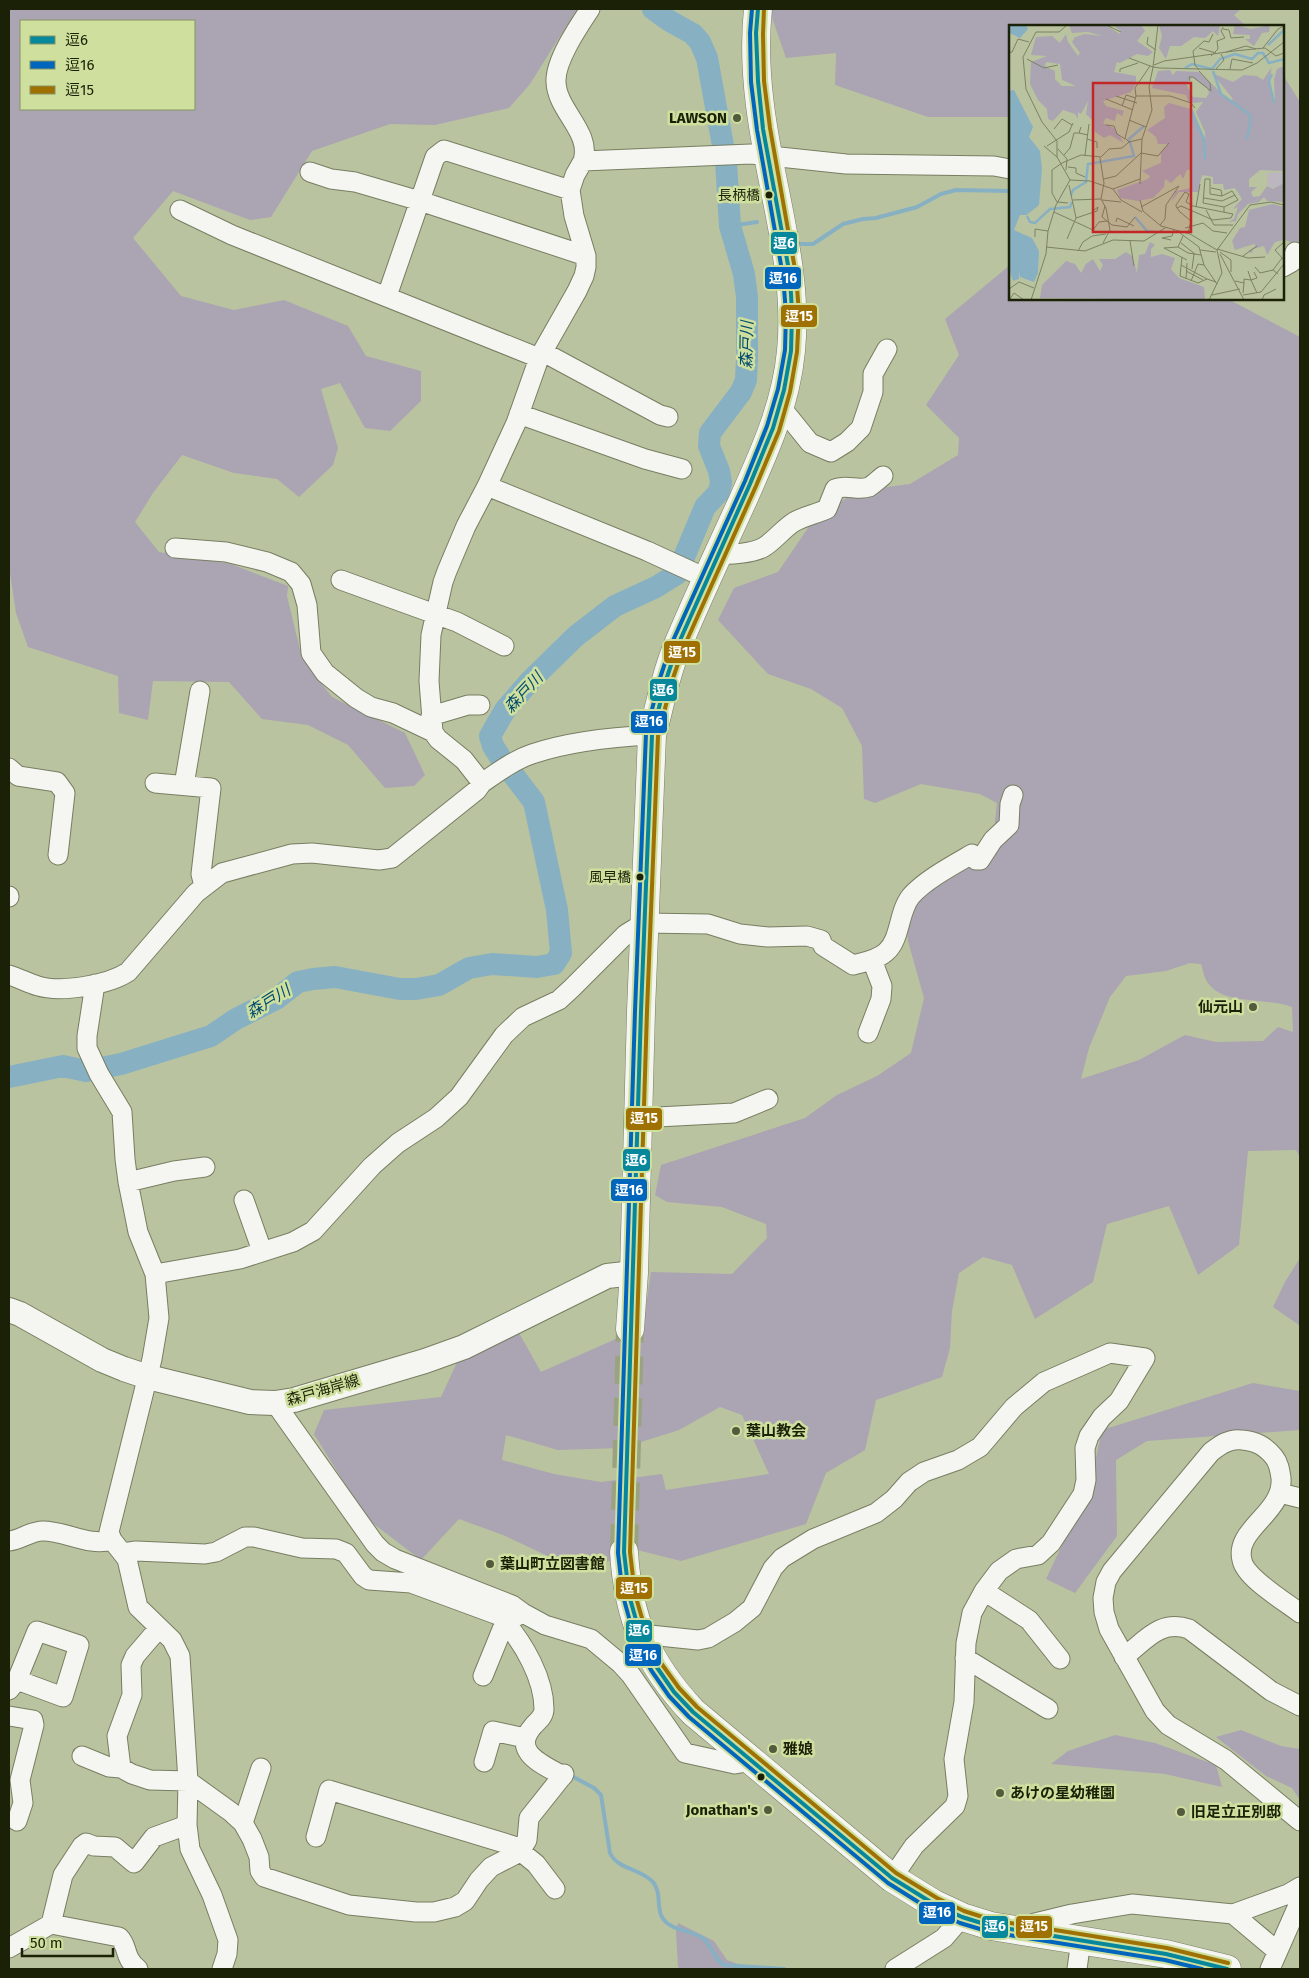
<svg xmlns="http://www.w3.org/2000/svg" width="1309" height="1978" font-family="'Fira Sans','Noto Sans JP',sans-serif">
  <style>
    .forest { fill: #aba4b2; fill-rule: evenodd }
    .lines { fill: none; stroke-linecap: round; stroke-linejoin: round }
    .stream { stroke: #87b1c2; stroke-width: 4 }
    .river { stroke: #87b1c2; stroke-width: 22 }
    .highway-tunnel { stroke: #9aa381; stroke-width: 28; stroke-dasharray: 28 14; stroke-linecap: butt }
    .minor-casing { stroke: #777e61; stroke-width: 21 }
    .major-casing { stroke: #777e61; stroke-width: 26 }
    .highway-casing { stroke: #777e61; stroke-width: 29 }
    .minor { stroke: #f5f6f1; stroke-width: 19 }
    .major { stroke: #f5f6f1; stroke-width: 24 }
    .highway { stroke: #f5f6f1; stroke-width: 28 }
    .bus-1-casing { stroke: #cedf9e; stroke-width: 8 }
    .bus-2-casing { stroke: #cedf9e; stroke-width: 8 }
    .bus-3-casing { stroke: #cedf9e; stroke-width: 8 }
    .bus-1 { stroke: #07879c; stroke-width: 4 }
    .bus-2 { stroke: #0065bd; stroke-width: 4 }
    .bus-3 { stroke: #9f7103; stroke-width: 4 }
    .poi-dot { fill: #535a3d; stroke: #cedf9e; stroke-width: 2 }
    .bus-dot { fill: #1b2107; stroke: #cedf9e; stroke-width: 2 }
    .labels { text-anchor: middle; stroke-width: 5; stroke-linejoin: round; paint-order: stroke }
    .bus-label { font-size: 14px; fill: #1b2107; stroke: #cedf9e; text-anchor: end }
    .poi-label { font-size: 15px; font-weight: bold; fill: #1b2107; stroke: #cedf9e; text-anchor: start }
    .street-label { font-size: 15px; fill: #1b2107; stroke: #cedf9e }
    .water-label { font-size: 16px; font-style: italic; fill: #004a70; stroke: #cedf9e }
    .inset-river { fill: none; stroke: #87b1c2; stroke-width: 2.5 }
    .inset-road { fill: none; stroke: #7a8263; stroke-width: 1 }
    .view { fill: #c32725; fill-opacity: 0.15; stroke: #c32725; stroke-width: 2.5 }
    .inset-edge { fill: none; stroke: #1b2107; stroke-width: 2.5 }
    .line-badge { stroke: #cedf9e; stroke-width: 2 }
    .badge-label { font-size: 14px; text-anchor: middle; font-weight: bold; fill: #fff }
  </style>
  <rect width="100%" height="100%" fill="#bac3a0"/>
  <path class="forest" d="M9 9H577L530 84 509 108 435 125 390 124 312 151 271 217 250 220 173 191 133 238 181 296 234 310 284 300 348 326 366 356 421 371V401L390 431 365 428 340 383 321 389 338 448 333 465 299 497 277 479 234 473 182 455 153 493 135 522 159 552 231 564 288 586 287 596 302 658 332 697 405 733 425 775 414 786 385 788 348 745 308 725 262 719 229 682 153 681 148 720 119 713 118 676 28 647 16 613 9 566ZM21 21H194V109H21Z
    M769 9H1241L1234 15 1246 26H1010V117H928L835 85 836 53 786 58Z
    M1283 75 1300 102V246L1283 239Z
    M1010 265V299H1228L1300 337V1157L1296 1150 1248 1151 1239 1245 1198 1275 1169 1206 1107 1224 1093 1282 1035 1319 1012 1265 983 1257 959 1273 952 1311 950 1348 942 1377 876 1400 865 1450 826 1473 806 1524 681 1561 637 1550 602 1564 556 1560 503 1535 459 1519 421 1560 366 1518 314 1434 324 1410 441 1397 459 1358 519 1333 541 1372 643 1327 651 1272 732 1274 767 1238 766 1224 722 1207 667 1202 655 1195 661 1165 805 1118 837 1095 877 1076 911 1053 924 998 908 941 905 915 994 830 997 803 980 794 921 784 875 803 864 799 862 746 842 708 811 689 768 674 718 620 734 588 778 572 812 522 856 491 910 484 958 455 959 438 926 405 959 355 945 319ZM1190 963 1201 964C1203 970 1204 978 1208 983 1224 1006 1268 997 1292 1007L1293 1032 1278 1027 1263 1041 1216 1042 1185 1035 1139 1060 1081 1079 1089 1048 1110 997 1126 976 1166 971ZM720 1407 742 1415 769 1474 666 1490 662 1474 601 1482 554 1474 502 1460 506 1435 558 1450 622 1448 679 1430Z
    M1300 1258V1337L1299 1325 1273 1307 1285 1282Z
    M1253 1383 1300 1391V1430L1147 1441 1116 1460 1117 1536 1075 1593 1046 1579 1090 1486 1102 1430Z
    M1241 1730 1281 1746 1300 1749V1800L1292 1788 1266 1776 1216 1737Z
    M1115 1735 1155 1743 1216 1765 1222 1787 1165 1774 1051 1764 1068 1751Z
    M678 1923 714 1941 727 1960 751 1969H681L678 1967 676 1932Z"/>
  <g class="lines">
    <path class="stream" d="M730 226 757 222
      M797 244H813L843 224 863 219 876 218 917 207 941 194 956 190 1010 191
      M568 1774 594 1788 601 1795 610 1853C618 1870 640 1868 653 1882 661 1892 657 1904 661 1915 668 1932 692 1929 704 1939 713 1947 713 1959 724 1965L784 1969"/>
    <path class="river" d="M9 1077 63 1066 86 1071 121 1064 211 1036 236 1019 276 999 298 982 313 979 335 977 400 989H416L439 985 469 968 492 964 537 967 554 964 561 953 557 910 534 802 502 760 493 746 490 736 505 710 531 680 576 636 615 606 656 587 677 574 705 507 719 492 721 482 719 471 709 446 710 433 741 392 746 380 747 359V297L744 274 730 226 726 162 707 58 700 42 693 34 668 20 653 9"/>
    <path class="highway-tunnel" d="M624 1552 630 1329"/>
    <defs>
      <path id="minor" d="M583 161C592 132 557 111 556 82 555 61 578 27 590 9
        M310 172 331 179 355 182 420 201 586 256
        M180 210 232 235 539 358
        M1283 267 1292 262 1295 252
        M387 296 435 157 444 150 570 190
        M543 352 660 415 668 417
        M781 407 810 443 831 452 847 442 861 428 873 392V374L887 349
        M519 414 645 459 682 469
        M487 486 647 551 708 579
        M175 548 226 552 267 562 291 572 301 584 307 605 311 653 325 673 356 698 371 707 393 713 433 732
        M719 554C731 555 754 553 764 547 775 540 783 529 794 522 804 516 816 514 827 509L835 489C846 484 858 491 869 487 874 484 879 479 883 476
        M341 580 457 622 504 646
        M431 716 468 705H480
        M652 735C612 737 570 741 532 754 514 760 498 772 482 783L464 760 438 739 433 732 429 681 431 635 443 582 447 571 466 526 487 486 516 423 539 358 577 291 584 276 586 267V256L574 216 570 190 575 175 583 161 751 154 846 164 994 166 1010 169
        M9 768 18 776 57 782 65 793 58 855
        M155 783 211 788 201 874 204 886
        M184 785 200 691
        M9 896V897
        M9 975C19 978 28 983 38 986 61 993 108 985 128 972L196 893 222 873 292 854 312 853 379 860 392 858 477 790 482 783
        M95 984 87 1036V1048L99 1074 122 1112 125 1159 128 1182 138 1232 155 1274 159 1318 152 1359 109 1532 112 1540 127 1559 138 1607 172 1640 180 1656 188 1781 187 1825 190 1849 212 1895 228 1940 227 1954 222 1969
        M868 1033 881 999 882 986 872 960
        M638 1118 734 1113 768 1099
        M128 1182 174 1171 205 1167
        M244 1200 262 1251
        M155 1274 240 1259 293 1242 313 1231 372 1166 398 1143 436 1118 459 1097 504 1035 523 1017 559 1000 572 988 626 934 644 923 708 924 740 934 768 937 807 936 821 940 823 946 853 965C864 962 877 960 886 952 901 939 898 912 911 896 925 880 953 865 972 854L976 860H980L993 840 1009 825 1010 804 1013 795
        M275 1403 375 1544 383 1552 395 1559 512 1605 523 1613 545 1625 591 1639 621 1664 631 1675 685 1753 735 1764 752 1761
        M1280 1493 1300 1498
        M9 1541C21 1540 30 1531 43 1531 66 1531 89 1547 112 1540
        M123 1553 136 1551 205 1554 216 1552 245 1537H254L302 1548 336 1549 346 1553 363 1576 369 1580 411 1583 498 1615 505 1622 523 1613
        M984 1591 1029 1620 1060 1659
        M1300 1613C1286 1602 1245 1578 1242 1560 1234 1529 1284 1513 1281 1478 1280 1471 1279 1463 1274 1457 1265 1446 1256 1441 1242 1440 1230 1438 1220 1445 1211 1452L1112 1571 1106 1582 1103 1598 1104 1612 1109 1629 1155 1711 1168 1725 1226 1760 1300 1821
        M159 1628 135 1656 131 1665 132 1695 117 1736 121 1768 132 1774 150 1780 188 1781 231 1812 243 1823 252 1839 259 1857 260 1871 264 1877 349 1905 416 1912H434L455 1907 465 1901 479 1880 491 1867 520 1852 527 1840 529 1818 564 1774
        M640 1634 698 1640 708 1638 735 1622 752 1608 773 1568 782 1558 813 1539 876 1513 894 1499 909 1482 924 1472 958 1460 980 1447 1014 1407 1044 1382 1110 1353 1145 1358 1119 1401 1102 1417 1089 1436 1085 1448 1086 1480 1083 1494 1051 1543 1038 1555 1016 1559 999 1571 984 1591 972 1613 966 1643 964 1702 954 1759 958 1796 955 1806 914 1846 892 1878
        M1124 1657C1145 1641 1160 1619 1189 1629L1271 1691 1300 1706
        M965 1658 1048 1709
        M483 1676 505 1622C524 1644 544 1679 544 1709 544 1716 539 1720 534 1725 510 1752 542 1764 563 1776
        M9 1690 17 1680 37 1631 79 1645 63 1697 17 1680
        M9 1716 33 1720 34 1725 20 1780 23 1803 17 1821
        M82 1756 109 1767 121 1768
        M484 1762 493 1731 525 1738
        M243 1823 261 1768
        M316 1837 329 1790 514 1846 536 1864 555 1889
        M1233 1914 1288 1894 1300 1887
        M51 1924 119 1937C129 1947 123 1957 138 1969
        M1022 1931 1035 1923 1072 1914 1132 1904 1233 1914 1277 1951
        M9 1948 51 1924 63 1875 82 1846 86 1843 94 1846 115 1847 134 1863 154 1837 187 1825
        M895 1969 944 1938 962 1917
        M1077 1969 1081 1940
        M1270 1969 1300 1901"/>
      <path id="major" d="M9 1310 20 1314 102 1360 124 1369 148 1377 250 1402 275 1403 294 1400 425 1361 464 1347 607 1276 634 1273"/>
      <path id="highway" d="M630 1329 634 1273 641 1011 652 735C660 705 665 676 677 647 697 599 720 550 742 502 764 453 786 405 791 351 796 300 787 251 777 201 764 137 751 74 758 9
        M624 1552C628 1618 647 1663 693 1712L892 1878 934 1904 962 1917 991 1926 1166 1954 1227 1969"/>
    </defs>
    <use href="#minor" class="minor-casing"/>
    <use href="#major" class="major-casing"/>
    <use href="#highway" class="highway-casing"/>
    <use href="#minor" class="minor"/>
    <use href="#major" class="major"/>
    <use href="#highway" class="highway"/>
    <defs>
      <path id="bus-1" d="M758 9 756 33 758 81 763 129 790 276 792 313 791 351 784 390 773 428 750 484 677 647 666 680 652 735 641 1011 624 1552 629 1595 640 1634 656 1666 674 1692 693 1712 892 1878 934 1904 962 1917 991 1926 1166 1954 1227 1969"/>
      <path id="bus-2" d="M752 9 750 33 751 82 757 130 783 276 786 313 785 350 778 389 767 426 745 481 671 645 660 678 646 733 635 1011 618 1553 623 1596 634 1636 651 1670 669 1696 689 1717 888 1883 931 1910 960 1923 990 1932 1165 1960 1202 1969"/>
      <path id="bus-3" d="M764 9 763 34 764 81 770 128 796 275 799 313 797 352 790 392 779 431 756 486 683 649 672 681 658 736 647 1011 630 1552 635 1594 646 1632 661 1663 679 1688 697 1707 896 1873 937 1898 964 1911 992 1920 1167 1948 1228 1963"/>
    </defs>
    <use href="#bus-1" class="bus-1-casing"/>
    <use href="#bus-2" class="bus-2-casing"/>
    <use href="#bus-3" class="bus-3-casing"/>
    <use href="#bus-1" class="bus-1"/>
    <use href="#bus-2" class="bus-2"/>
    <use href="#bus-3" class="bus-3"/>
  </g>
  <g class="poi-dot">
    <circle cx="737" cy="118" r="5"/>
    <circle cx="1253" cy="1007" r="5"/>
    <circle cx="736" cy="1431" r="5"/>
    <circle cx="490" cy="1564" r="5"/>
    <circle cx="773" cy="1749" r="5"/>
    <circle cx="1000" cy="1793" r="5"/>
    <circle cx="768" cy="1810" r="5"/>
    <circle cx="1181" cy="1812" r="5"/>
  </g>
  <g class="bus-dot">
    <circle cx="769" cy="195" r="4.5"/>
    <circle cx="640" cy="877" r="4.5"/>
    <circle cx="761" cy="1777" r="4.5"/>
  </g>
  <g class="labels">
    <g class="bus-label">
      <text x="760" y="200">長柄橋</text>
      <text x="631" y="882">風早橋</text>
    </g>
    <g class="poi-label">
      <text x="727" y="123" text-anchor="end">LAWSON</text>
      <text x="1243" y="1012" text-anchor="end">仙元山</text>
      <text x="746" y="1436">葉山教会</text>
      <text x="500" y="1569">葉山町立図書館</text>
      <text x="783" y="1754">雅娘</text>
      <text x="1010" y="1798">あけの星幼稚園</text>
      <text x="758" y="1815" text-anchor="end">Jonathan's</text>
      <text x="1191" y="1817">旧足立正別邸</text>
    </g>
    <g class="street-label">
      <text transform="translate(323 1390) rotate(-16)" y="5">森戸海岸線</text>
    </g>
    <g class="water-label">
      <text transform="translate(746 345) rotate(-89)" y="6">森戸川</text>
      <text transform="translate(523 692) rotate(-47)" y="6">森戸川</text>
      <text transform="translate(268 1001) rotate(-32)" y="6">森戸川</text>
    </g>
  </g>
  <g transform="translate(1009 25)">
    <rect width="275" height="275" fill="#bac3a0"/>
    <path d="M274 147 275 159 264 163 259 161 258 148Z" fill="#bbb6c0"/>
    <path d="M60 0H96L111 9 112 6 104 0H132L136 6 128 16 144 27 139 31 128 29 111 38 108 37 105 47 127 51V59L122 67 94 76 97 81 115 86 113 91 108 88 106 96 97 93 94 98 105 103 115 118 101 110 95 113 86 107 83 95 77 89 79 76 72 89 69 87V94L66 89 54 85 44 96 39 94 38 84 29 75 21 59 22 37 38 31 22 30 27 12 43 11 51 18 57 9 59 17 69 31 71 28 63 17 66 12 76 9 94 11 79 7 63 8ZM37 37 51 39 53 55 67 61H53L46 54V46L36 41ZM150 0H211L209 11 204 6 196 13 185 12 172 21H161L157 34 150 23 153 11ZM226 0 242 4 261 0 260 7 253 8 245 21 236 14H241V10L224 9ZM275 41V146L251 145 240 154V162H248L242 167 244 172 251 171 258 161 264 164 275 158V177L258 176 255 172 250 177 239 179 229 189 227 196 219 197 225 194 229 182 224 184 233 174 226 163 215 165 214 159H204V152L193 150 189 167H170L162 177 167 166 182 163 181 145H178L174 154 171 149 162 158 156 154 155 162 144 173 129 176 111 173 108 165 139 154 141 151 133 146 152 138V127L159 119H149L147 112 138 105 156 93 155 82 160 78 182 84 196 113V107L187 87 194 77 185 78 179 76 177 70 143 63 149 46 161 45 164 50 167 46 190 47 221 76 224 74 203 48 224 57 235 50 248 51 254 55 263 42 260 55 266 77 265 54 268 44ZM183 52 198 63 200 68 197 73 184 72 177 59ZM264 179 275 182V215L266 217 258 230 255 221 244 224 243 228 239 226 247 221 245 219 226 225 223 216 231 203 236 202 240 185ZM141 217 146 220 142 224V232L153 229 166 233 162 244 170 253 195 262 196 275 31 273 33 260 57 236 66 239 72 248 77 239 84 234 91 246 94 240 90 234H106L117 227 123 231 128 248 130 230 136 229Z" fill="#aba4b2" fill-rule="evenodd"/>
    <path d="M0 0H17L19 4 11 13 0 8ZM5 65 24 102 20 112 31 126 33 144 30 180 19 189 16 182 19 190H11L5 205 23 213 30 226 29 248 25 257 11 252 10 246V254L4 256 0 244V66Z" fill="#87b1c2"/>
    <path class="inset-river" d="M259 20 275 5M176 43 183 39 203 44 211 34 226 29 243 34 249 28H254L260 38 275 34M204 46 212 69 240 89 242 95 238 114M263 49 260 56 265 78M182 84 195 115 196 134M62 170 64 165 77 157 79 139 125 131 120 114 135 101M18 191 21 197 26 198 41 184 61 182 63 177M126 192 138 206 146 207"/>
    <path class="inset-road" d="M97 0 112 7M149 0 144 42 151 43 233 45 248 38 275 17M214 4 220 5 222 13 235 12M139 12 138 19 147 25M190 23 207 28M254 23 269 4 275 1M217 27 237 21 247 24M0 28 3 27 9 14 20 17M202 31 209 24 208 16 216 13 212 6 214 2M120 33 144 42 140 62 143 85 133 114 131 159M18 34 35 43 49 40M145 40 155 36 225 26 256 23 267 31 275 28M207 44 215 35 212 29M221 44 223 34 244 38M190 45 186 40 184 26 195 16 200 17 204 9M111 47V44L129 38M181 56 180 52H184L202 66 201 58 190 46M107 71 128 78M127 71 126 63 141 41M97 74 124 85M113 81 117 70 127 73M120 95 137 102M97 100 105 101 108 109 116 114M72 102 70 108 79 110M45 104 53 94 63 100M78 114 88 117V123M133 114 120 117 116 113 127 71H161L182 78 186 83M35 121 48 132M38 121 60 107 64 98M49 124 58 134 57 145M55 130 61 123 65 108H70M76 130 80 99M91 133 95 158 92 174 97 183 101 205 94 218M53 138 72 130 92 132 100 124 113 123 120 117M53 138 43 145V168L48 177 59 178M59 142 67 143V148L76 152M95 154 107 151 132 128 149 131 160 118M61 155 81 156 104 164 131 154M60 160 67 193M202 163 212 165 213 171M104 164 112 175 133 187M201 169V154H196L194 178 215 182V187M201 169 213 171 223 166 229 175 215 182M195 173 213 176 226 170M64 175 92 174M93 175 112 177M131 175 134 186 152 201 181 209 208 225 213 248 200 275M96 181 93 192 103 200 118 202 126 192M132 182 170 161M187 182 191 159M168 183 172 181 204 195 222 193 224 189 184 181 177 177 180 169 176 167 167 180V181L168 183 171 187 182 196 179 208M197 185 205 200H224M45 187 84 205 90 197 98 196M107 197 108 193 125 201M151 200 156 194 157 180 170 161M176 203 194 198 204 206 218 208M171 208 190 222 195 240 208 259M174 211 169 222 179 228 192 230M26 212V204L39 206M58 214 67 193 88 186 89 182 85 185M162 215 153 213 163 211 165 205M121 216 125 241M275 217 266 225 275 235M172 218 186 229M37 222 76 226 104 215 135 216 156 203M169 222 155 223 178 235M208 224 239 233 256 232M191 225 207 227M208 225 241 180 262 177 275 180M69 226 74 217 83 211 97 209M211 227 222 235V247M211 229 235 275M234 231 248 221M173 232 171 251 189 258 198 254 207 257M172 240 198 254M246 242 251 248 264 245M183 244 185 229M177 246 194 255M245 247 248 253 242 255 248 268M269 249 264 245 273 233M177 254 178 238M182 256 189 239 195 240M226 256 235 258 234 268M235 258V254L242 255 239 246M0 264 10 257 25 263M203 270 231 264M234 270 252 267 275 239M0 275 5 268 15 275M22 275 37 229 39 206 47 180 61 155 48 132V116L33 97 17 64 14 32 27 7H50L58 0M253 275 255 270 267 264"/>
    <path class="view" d="M84 58H182V207H84Z"/>
    <rect width="275" height="275" class="inset-edge"/>
  </g>
  <g class="line-badge">
    <rect x="770" y="231" width="28" height="24" rx="5" fill="#07879c"/>
    <rect x="764" y="266" width="38" height="24" rx="5" fill="#0065bd"/>
    <rect x="780" y="304" width="38" height="24" rx="5" fill="#9f7103"/>
    <rect x="663" y="640" width="38" height="24" rx="5" fill="#9f7103"/>
    <rect x="649" y="678" width="29" height="24" rx="5" fill="#07879c"/>
    <rect x="630" y="710" width="38" height="24" rx="5" fill="#0065bd"/>
    <rect x="625" y="1107" width="38" height="24" rx="5" fill="#9f7103"/>
    <rect x="622" y="1148" width="29" height="24" rx="5" fill="#07879c"/>
    <rect x="610" y="1178" width="38" height="24" rx="5" fill="#0065bd"/>
    <rect x="615" y="1576" width="38" height="24" rx="5" fill="#9f7103"/>
    <rect x="625" y="1619" width="28" height="24" rx="5" fill="#07879c"/>
    <rect x="624" y="1643" width="38" height="24" rx="5" fill="#0065bd"/>
    <rect x="918" y="1901" width="38" height="24" rx="5" fill="#0065bd"/>
    <rect x="981" y="1915" width="28" height="24" rx="5" fill="#07879c"/>
    <rect x="1015" y="1915" width="38" height="24" rx="5" fill="#9f7103"/>
  </g>
  <g class="badge-label">
    <text x="784" y="248">逗6</text>
    <text x="783" y="283">逗16</text>
    <text x="799" y="321">逗15</text>
    <text x="682" y="657">逗15</text>
    <text x="663" y="695">逗6</text>
    <text x="649" y="726">逗16</text>
    <text x="644" y="1123">逗15</text>
    <text x="636" y="1165">逗6</text>
    <text x="629" y="1195">逗16</text>
    <text x="634" y="1593">逗15</text>
    <text x="639" y="1635">逗6</text>
    <text x="643" y="1660">逗16</text>
    <text x="937" y="1917">逗16</text>
    <text x="995" y="1931">逗6</text>
    <text x="1034" y="1931">逗15</text>
  </g>
  <rect width="1309" height="1978" fill="none" stroke="#1b2107" stroke-width="20"/>
  <rect x="20" y="20" width="175" height="90" fill="#cedf9e" stroke="#869362"/>
  <rect x="30" y="36" width="25" height="8" fill="#07879c" stroke="#869362"/>
  <text x="65" y="45" font-size="15" fill="#1b2107">逗6</text>
  <rect x="30" y="61" width="25" height="8" fill="#0065bd" stroke="#869362"/>
  <text x="65" y="70" font-size="15" fill="#1b2107">逗16</text>
  <rect x="30" y="86" width="25" height="8" fill="#9f7103" stroke="#869362"/>
  <text x="65" y="95" font-size="15" fill="#1b2107">逗15</text>
  <path d="M22 1948v8h91v-8" fill="none" stroke="#1b2107" stroke-width="2.5"/>
  <text x="30" y="1948" font-size="15" fill="#1b2107" stroke="#cedf9e" stroke-width="4" paint-order="stroke">50 m</text>
</svg>
